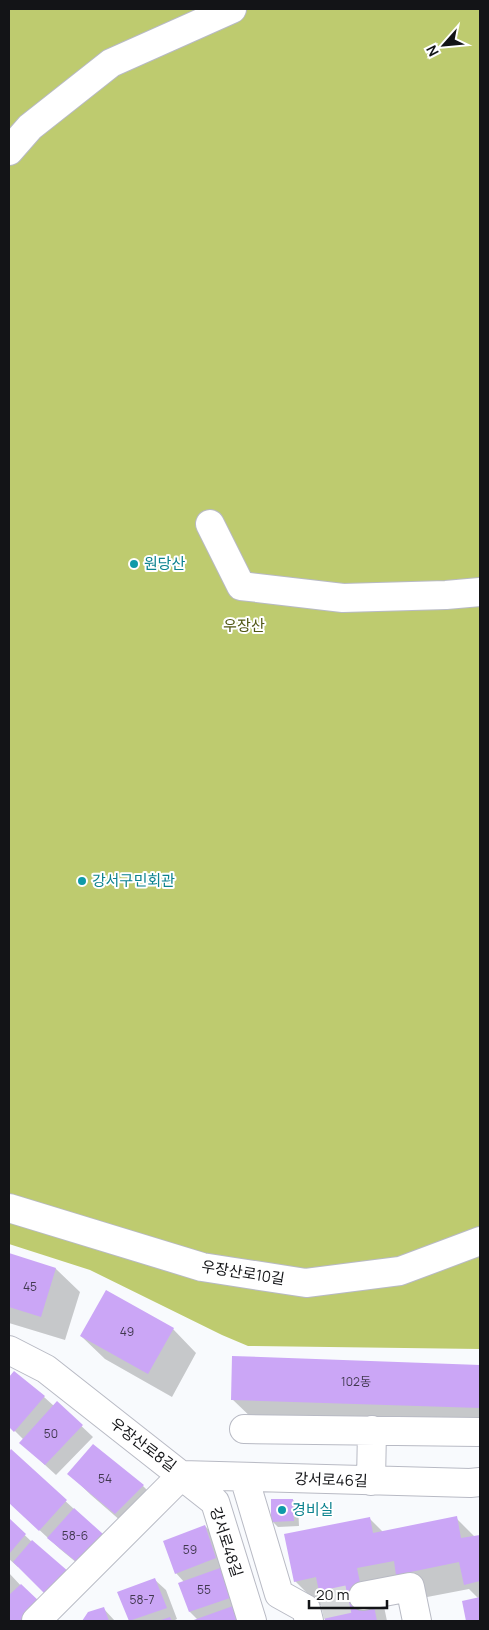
<svg xmlns="http://www.w3.org/2000/svg" width="489" height="1630" font-family="Manrope,'Noto Sans KR',sans-serif">
  <style>
    .forest { fill: #becb6f }
    .shadow { fill: #0003 }
    .building { fill: #cba6f6 }
    .lines { fill: none; stroke-linecap: round; stroke-linejoin: round }
    .minor-tunnel { stroke: #d6d8da; stroke-width: 28; stroke-dasharray: 28 14; stroke-linecap: butt }
    .minor-casing { stroke: #b8bac4; stroke-width: 30 }
    .minor { stroke: #fff; stroke-width: 28 }
    .culture-dot { fill: #0f9aa8; stroke: #fff; stroke-width: 2 }
    .labels { text-anchor: middle; stroke-width: 4; stroke-linejoin: round; paint-order: stroke }
    .number-label { font-size: 12px; fill: #41384f }
    .culture-label { font-size: 15px; fill: #0d838f; stroke: #fff; text-anchor: start }
    .park-label { font-size: 15px; fill: #515815; stroke: #fff }
    .street-label { font-size: 15px; fill: #131417; stroke: #fff }
  </style>
  <rect width="100%" height="100%" fill="#f8fafd"/>
  <path class="forest" d="M9 9H480V1349L248 1346 222 1335 90 1270 9 1244Z"/>
  <path class="shadow" d="M9 1254 56 1269 80 1292 65 1340 9 1323Z
    M173 1329 196 1353 172 1397 105 1359 81 1336Z
    M234 1357 480 1366V1431L257 1423 232 1399Z
    M14 1373 44 1397 54 1406 57 1403 93 1437 56 1475 21 1443 24 1440 9 1425V1379Z
    M93 1446 143 1486 165 1508 137 1535 91 1495 69 1474Z
    M11 1451 113 1545 89 1573 60 1549 9 1502V1454Z
    M293 1500 298 1505 299 1526 278 1527 272 1521Z
    M369 1518 383 1532 456 1518 475 1537 480 1536V1621H467L464 1602 479 1599 469 1589 422 1598 381 1592 387 1621H326L323 1605H319L295 1581Z
    M9 1520 34 1544 18 1567 9 1559Z
    M205 1526 216 1537 226 1569 221 1571 231 1580 244 1621H195L198 1620 190 1612 184 1582 176 1573Z
    M9 1573 23 1588 44 1621H9Z
    M155 1580 166 1590 177 1619 173 1621H130L119 1593Z
    M103 1608 115 1621H83L89 1613Z"/>
  <path class="building" d="M9 1253 56 1268 41 1317 9 1307Z
    M106 1290 174 1328 148 1374 80 1336Z
    M232 1356 480 1365V1408L231 1400Z
    M14 1371 45 1396 14 1432 9 1427V1377Z
    M57 1401 83 1425 45 1465 19 1443Z
    M93 1444 144 1485 115 1514 67 1474Z
    M11 1449 67 1500 39 1531 9 1503V1452Z
    M271 1499H293L294 1521 271 1522Z
    M74 1508 103 1534 78 1563 47 1538Z
    M457 1516 461 1538 480 1535V1581L464 1585 459 1562 396 1575 394 1561 357 1568 365 1607 374 1606 377 1621H325L316 1577 294 1582 284 1534 370 1517 373 1533Z
    M9 1518 26 1534 9 1554Z
    M205 1525 216 1558 175 1574 163 1541Z
    M32 1540 69 1572 46 1595 13 1562Z
    M220 1568 230 1598 189 1612 178 1583Z
    M155 1578 167 1608 129 1621 117 1592Z
    M21 1584 41 1603 22 1621H9V1595Z
    M480 1597V1621H466L462 1601Z
    M233 1606 237 1621H191Z
    M104 1607 109 1621H82L88 1612Z
    M170 1617 172 1621H158Z"/>
  <g class="lines">
    <path class="minor-tunnel" d="M321 1605 363 1596"/>
    <defs>
      <path id="minor" d="M9 151 30 127 111 63 232 9
        M210 524 241 586 343 598 446 595 480 592
        M9 1208 202 1267 306 1283 400 1271 480 1241
        M9 1350 46 1369 215 1502 252 1621
        M244 1429 478 1432
        M182 1475 470 1483 480 1482
        M244 1477 279 1594 306 1609 309 1621
        M371 1481 372 1430
        M363 1596 410 1587 417 1621
        M36 1621 182 1475"/>
    </defs>
    <use href="#minor" class="minor-casing"/>
    <use href="#minor" class="minor"/>
  </g>
  <g class="culture-dot">
    <circle cx="134" cy="564" r="5"/>
    <circle cx="82" cy="881" r="5"/>
    <circle cx="282" cy="1510" r="5"/>
  </g>
  <g class="labels">
    <g class="number-label">
      <text x="30" y="1291">45</text>
      <text x="127" y="1336">49</text>
      <text x="356" y="1386">102동</text>
      <text x="51" y="1438">50</text>
      <text x="105" y="1483">54</text>
      <text x="75" y="1540">58-6</text>
      <text x="190" y="1554">59</text>
      <text x="204" y="1594">55</text>
      <text x="142" y="1604">58-7</text>
    </g>
    <g class="culture-label">
      <text x="144" y="569">원당산</text>
      <text x="92" y="886">강서구민회관</text>
      <text x="292" y="1515">경비실</text>
    </g>
    <g class="park-label">
      <text x="244" y="631">우장산</text>
    </g>
    <g class="street-label">
      <text transform="translate(243 1273) rotate(9)" y="5">우장산로10길</text>
      <text transform="translate(143 1445) rotate(37)" y="5">우장산로8길</text>
      <text transform="translate(331 1480) rotate(2)" y="5">강서로46길</text>
      <text transform="translate(226 1542) rotate(72)" y="5">강서로48길</text>
    </g>
  </g>
  <rect width="489" height="1630" fill="none" stroke="#131417" stroke-width="20"/>
  <g transform="translate(444 45) rotate(243)" stroke="#ffffff" stroke-width="4" paint-order="stroke">
  <path d="M0-4L9 19L0 12L-9 19Z" fill="#131417"/>
  <text y="-8" font-size="14" font-weight="bold" text-anchor="middle" fill="#131417">N</text>
  </g>
  <path d="M309 1600v8h78v-8" fill="none" stroke="#131417" stroke-width="2.5"/>
  <text x="316" y="1600" font-size="15" fill="#131417" stroke="#ffffff" stroke-width="4" paint-order="stroke">20 m</text>
</svg>
